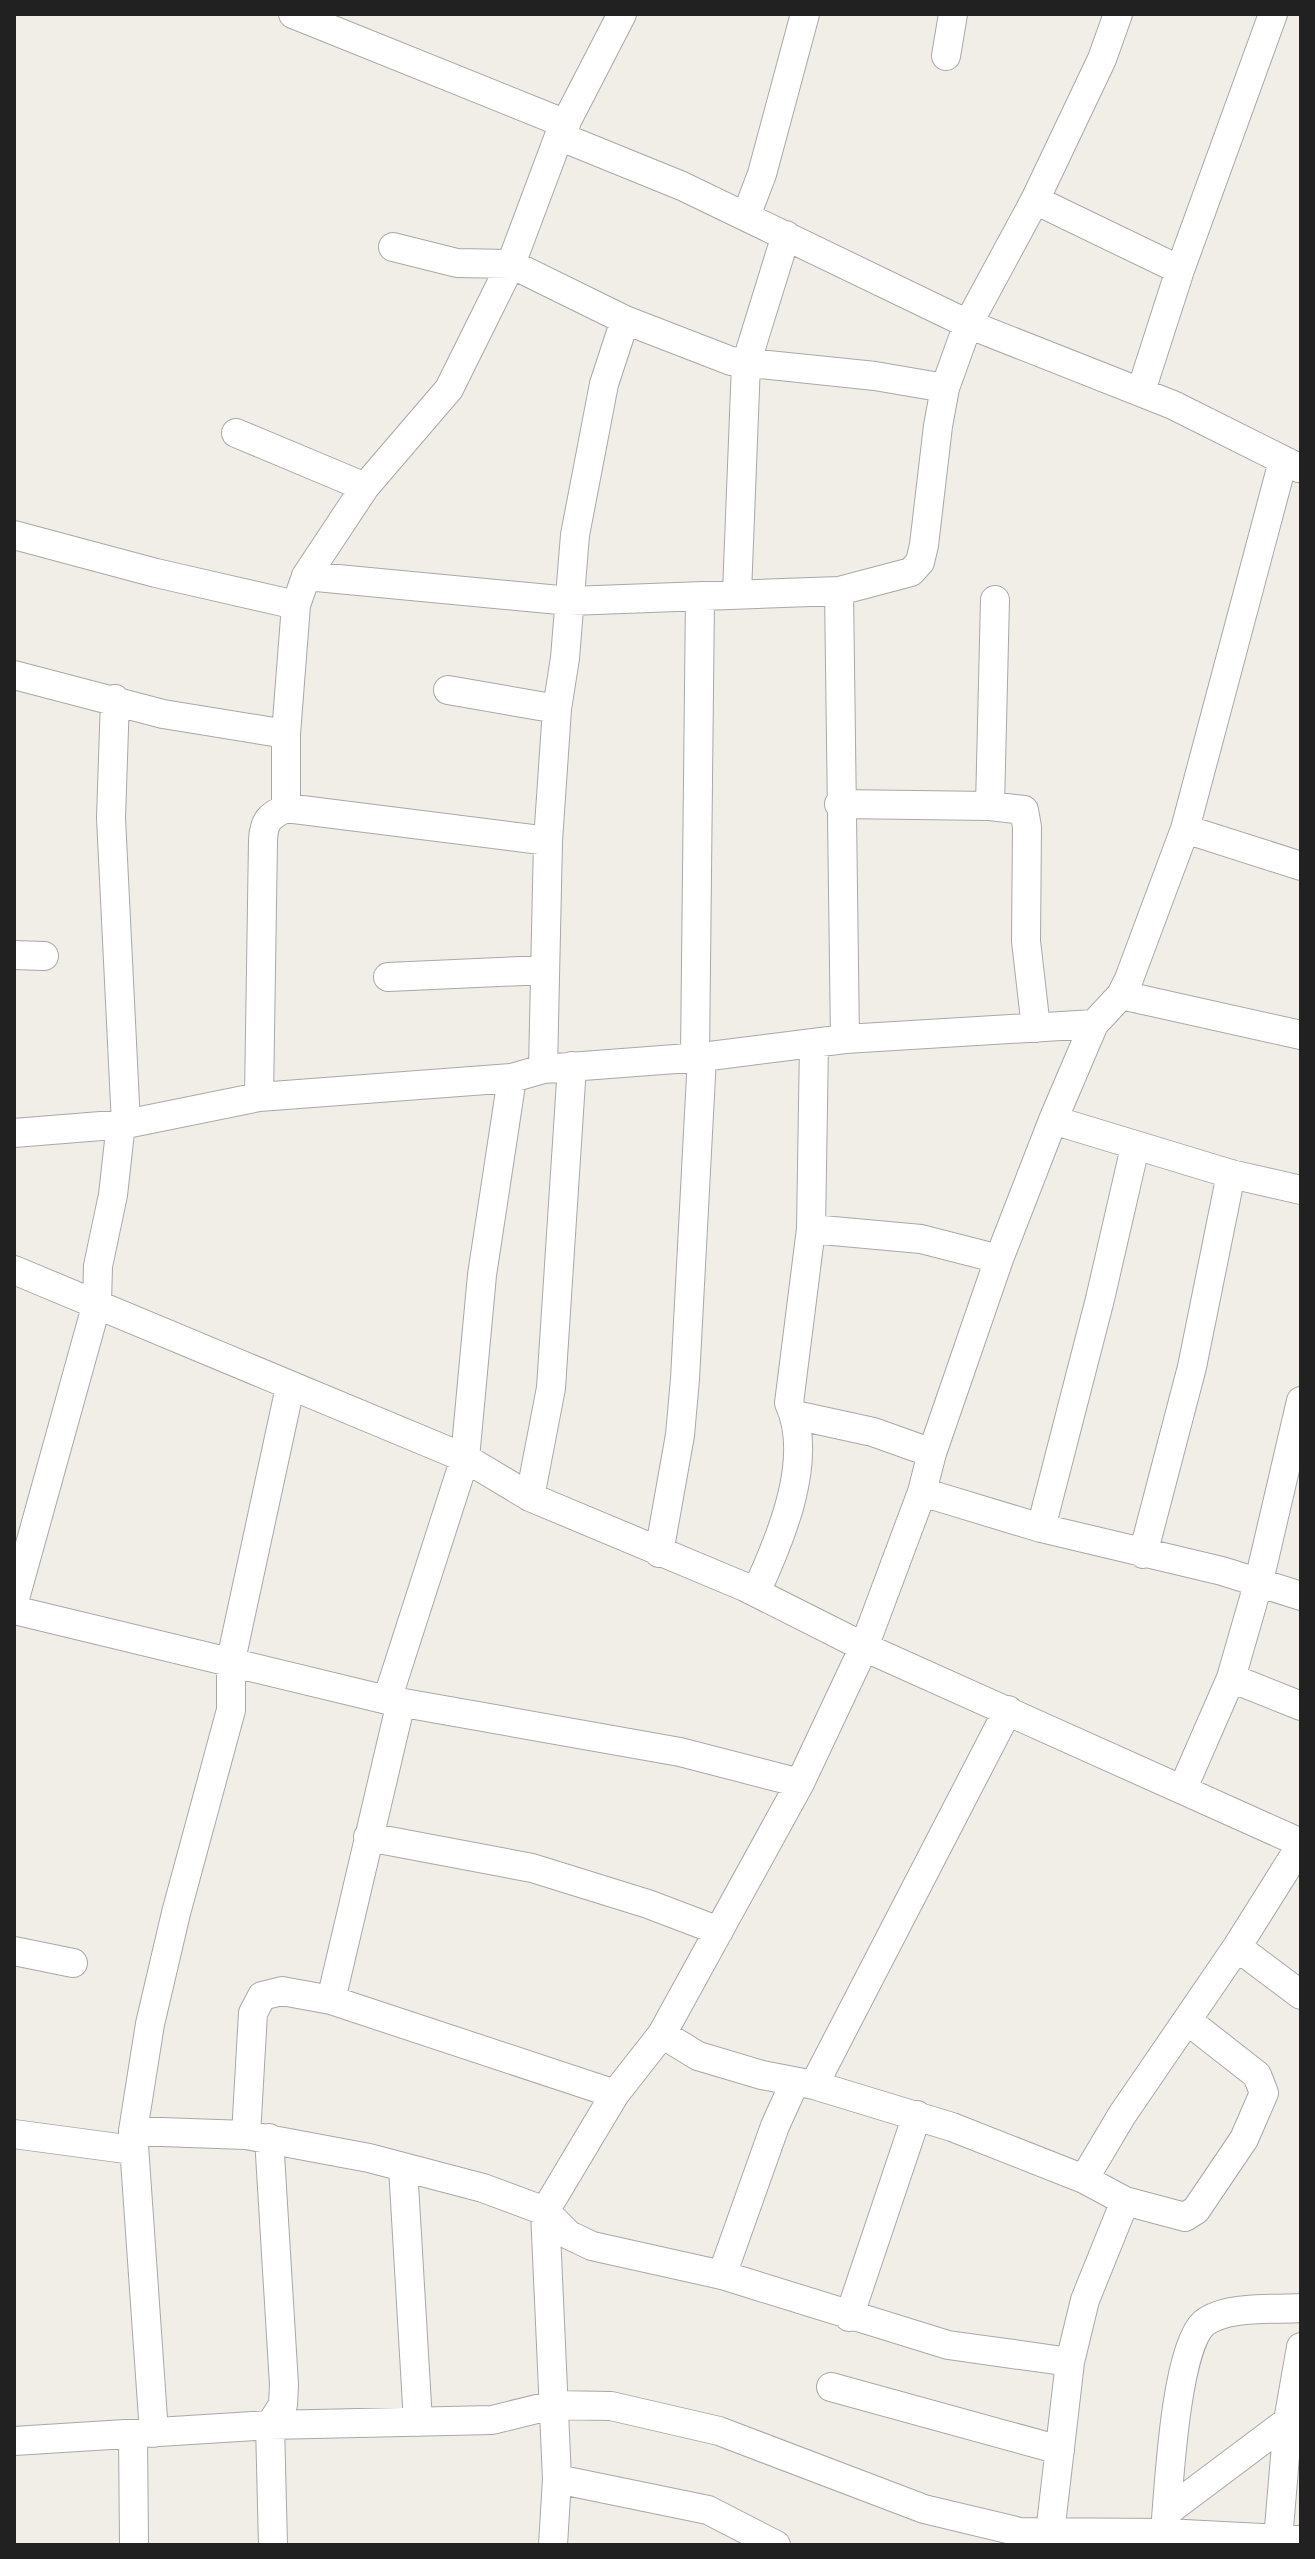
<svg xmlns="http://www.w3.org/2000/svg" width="1315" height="2559" font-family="'Archivo Narrow',sans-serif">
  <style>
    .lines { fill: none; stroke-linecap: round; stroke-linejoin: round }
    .minor-casing { stroke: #a8a8a8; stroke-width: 30 }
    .minor { stroke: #fff; stroke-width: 28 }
  </style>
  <rect width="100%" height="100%" fill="#f1eee8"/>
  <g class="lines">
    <defs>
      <path id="minor" d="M293 14 566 124
        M946 56 953 14
        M559 136 682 186 968 324 1173 405 1299 468
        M1035 200 1180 270
        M746 216 762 174 805 14
        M393 247 457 263 511 264 625 320 731 361 875 376 945 388
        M1141 391 1180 270 1273 14
        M236 433 365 487
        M14 535 156 573 296 605
        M306 576 570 601 839 591 911 572 920 562 924 545 938 426 945 388 968 324 1035 200 1102 59 1118 14
        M839 591 845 1039
        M737 593 746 364 786 235
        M14 675 163 714 286 734
        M448 690 557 709
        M839 804 990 806 1024 810 1027 827 1026 941 1036 1028
        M990 806 995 600
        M286 808V734L296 605 306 576 365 487 449 389 511 264 559 136 622 14
        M1185 829 1301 866
        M14 955 44 956
        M388 977 544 970
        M1121 995 1301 1035
        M695 1057 700 597
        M543 1069 548 841 557 709 565 658 575 535 604 384 625 320
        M259 1097 263 840C264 821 269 816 286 808L548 841
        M1053 1120 1231 1174 1301 1190
        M14 1133 126 1124 259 1097 512 1078 543 1069 702 1057 845 1039 1094 1024
        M811 1229 921 1239 999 1259
        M14 1270 465 1458 530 1497 745 1587 864 1647 1301 1843
        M795 1415 873 1432 932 1453
        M922 1492 1041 1528 1222 1571 1301 1596
        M530 1497 551 1388 572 1066
        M1041 1528 1100 1299 1135 1147
        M659 1553 680 1435 685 1379 702 1057
        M1143 1554 1192 1367 1231 1174
        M756 1592C780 1540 815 1459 789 1403L811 1229 814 1043
        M14 1602 97 1303 98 1266 113 1195 120 1132 126 1124 111 818 115 699
        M14 1610 387 1700 680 1752 800 1783
        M1231 1678 1301 1706
        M387 1700 465 1458 482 1275 512 1078
        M1183 1788 1231 1678 1259 1581 1301 1401
        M368 1837 532 1868 648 1904 719 1931
        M1237 1947 1301 1995
        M14 1951 73 1963
        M331 2000 401 1702
        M662 2034 698 2056 762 2075 814 2085 952 2127 1084 2179 1125 2201 1185 2217 1196 2210 1244 2139 1264 2093 1257 2075 1188 2021
        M814 2085 1008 1710
        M133 2131 246 2135 369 2158 483 2188 545 2211 569 2235 592 2246 722 2275 948 2345 1070 2362
        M14 2134 133 2150
        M246 2135 253 2013 262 1996 282 1991 331 2000 615 2094
        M269 2138 284 2385 283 2405 270 2425 273 2545
        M403 2167 418 2422
        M1084 2179 1122 2115 1237 1947 1301 1845
        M722 2275 775 2126 795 2082
        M849 2317 917 2115
        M831 2387 1060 2450
        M154 2433 133 2131 150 2024 176 1913 231 1710V1660L290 1387
        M133 2434 134 2545
        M14 2441 270 2425 492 2420 553 2405 611 2406 719 2431 924 2509 1020 2532 1165 2533 1301 2540
        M557 2479 708 2510 776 2545
        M1168 2511 1288 2421
        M1050 2533 1070 2362 1085 2300 1125 2201
        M1278 2540 1288 2421 1301 2347
        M553 2545 557 2479 545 2211 615 2094 662 2034 800 1783 864 1647 922 1492 932 1453 999 1259 1053 1120 1094 1024 1121 995 1129 979 1185 829 1283 461
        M1164 2545C1168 2502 1174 2349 1204 2323 1227 2305 1274 2310 1301 2308"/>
    </defs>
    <use href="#minor" class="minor-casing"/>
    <use href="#minor" class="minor"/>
  </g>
  <rect width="1315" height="2559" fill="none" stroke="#212121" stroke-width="32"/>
</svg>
